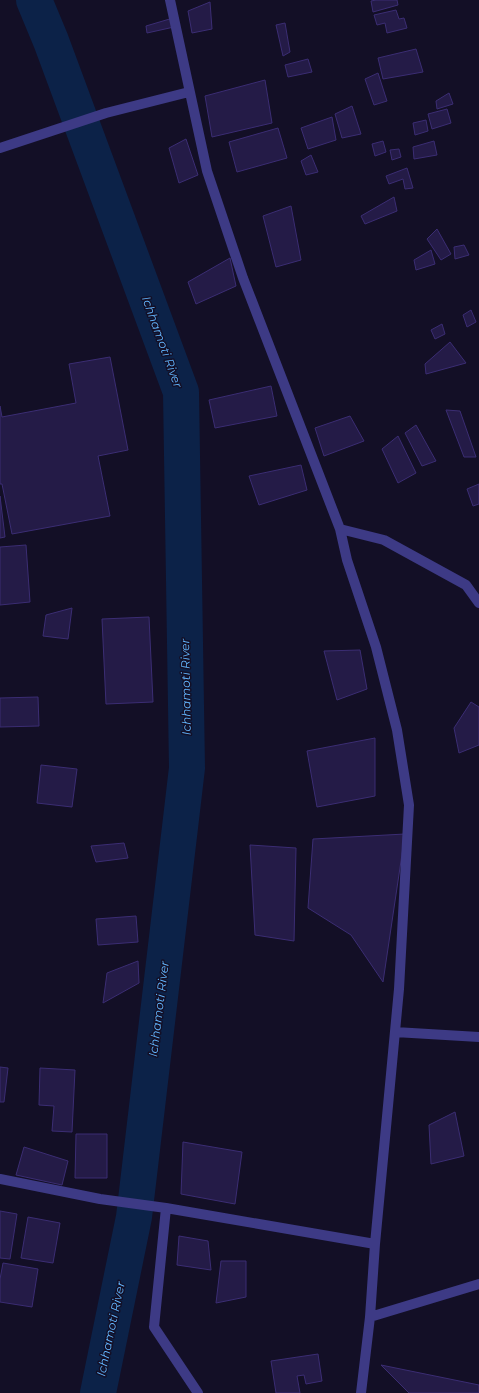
<svg xmlns="http://www.w3.org/2000/svg" width="479" height="1393" font-family="Montserrat,sans-serif">
  <style>
    .lines { fill: none; stroke-linecap: round; stroke-linejoin: round }
    .river { stroke: #0c2248; stroke-width: 36 }
    .building { fill: #241b47; stroke: #3b2d73 }
    .street { stroke: #3d3a85; stroke-width: 10 }
    .labels { text-anchor: middle; stroke-width: 3; stroke-linejoin: round; paint-order: stroke }
    .water-label { font-size: 12px; font-style: italic; fill: #62b6ff; stroke: #130f26 }
  </style>
  <rect width="100%" height="100%" fill="#130f26"/>
  <g class="lines">
    <path class="river" d="M34 0 51 41 181 392 187 768 134 1217 98 1393"/>
  </g>
  <path class="building" d="M376 0H397L398 5 373 12 371 1Z
    M210 2 212 29 192 33 188 11Z
    M396 10 399 19 404 18 407 28 387 33 385 23 377 25 374 15Z
    M173 18 174 27 147 33 146 26Z
    M285 23 290 52 283 56 276 25Z
    M416 49 423 72 383 79 378 58Z
    M308 59 312 72 288 77 285 65Z
    M378 73 387 101 374 105 365 79Z
    M265 80 272 123 212 137 205 96Z
    M449 93 453 104 437 109 436 101Z
    M352 106 361 134 342 138 335 114Z
    M447 109 451 123 432 129 428 114Z
    M332 117 336 140 308 149 301 128Z
    M426 120 428 131 415 135 413 123Z
    M278 128 287 158 237 172 229 142Z
    M186 139 198 175 179 183 169 148Z
    M383 141 386 152 375 156 372 144Z
    M434 141 437 155 414 159 413 147Z
    M399 149 401 157 392 160 390 150Z
    M311 155 318 172 306 175 301 161Z
    M407 168 413 188 405 189 403 179 389 184 386 176Z
    M394 197 397 211 365 224 361 216Z
    M291 206 301 260 276 267 263 216Z
    M437 229 451 254 441 260 427 239Z
    M464 245 469 255 455 259 454 247Z
    M431 250 435 264 416 270 414 260Z
    M230 258 236 286 196 304 188 282Z
    M471 310 476 322 467 327 463 315Z
    M442 324 445 334 435 339 431 330Z
    M450 342 466 363 426 374 425 364Z
    M110 357 128 450 98 456 110 516 12 534 2 484H0V406L2 417 76 403 69 364Z
    M271 386 277 416 215 428 209 400Z
    M446 410 460 411 476 457H464Z
    M350 416 364 441 324 456 315 428Z
    M416 425 436 461 422 466 405 433Z
    M398 436 416 473 398 483 382 449Z
    M301 465 307 490 259 505 249 476Z
    M479 484V504L473 506 467 489Z
    M0 496 5 537 0 538Z
    M26 545 30 602 0 605V547Z
    M72 608 68 639 43 636 46 615Z
    M149 617 153 702 106 704 102 619Z
    M360 650 367 689 337 700 324 651Z
    M38 697 39 726 0 727V698Z
    M471 702 479 707V745L459 753 454 728Z
    M375 738V796L317 807 307 751Z
    M41 765 77 769 72 807 37 803Z
    M405 834 383 982 351 935 308 908 313 839Z
    M124 843 128 858 96 862 91 846Z
    M250 845 296 848 294 941 255 935Z
    M136 916 138 942 98 945 96 919Z
    M138 961 139 983 103 1003 107 973Z
    M0 1067 8 1068 4 1102H0Z
    M40 1068 75 1070 72 1132 52 1131 54 1106 39 1105Z
    M455 1112 464 1156 431 1164 429 1125Z
    M76 1134H107V1178H75Z
    M183 1142 242 1152 235 1204 181 1194Z
    M24 1147 68 1161 62 1185 16 1175Z
    M0 1211 17 1214 10 1259 0 1258Z
    M28 1217 60 1223 53 1263 21 1258Z
    M179 1236 208 1241 211 1270 177 1265Z
    M221 1261H246V1297L216 1303Z
    M3 1263 38 1269 32 1307 0 1302V1279Z
    M318 1354 322 1381 306 1384 304 1375 297 1376 300 1393H276L271 1361Z
    M381 1365 479 1385V1393H409Z"/>
  <g class="lines">
    <path class="street" d="M170 0 207 171 243 278 340 529 347 560 376 647 397 730 409 805 399 989 375 1244 370 1317 361 1393
      M0 148 106 113 189 92
      M340 529 384 540 466 585 479 603
      M395 1032 479 1037
      M0 1179 100 1199 166 1208 375 1244
      M166 1208 154 1327 198 1393
      M370 1317 479 1284"/>
  </g>
  <g class="labels">
    <g class="water-label">
      <text transform="translate(162 342) rotate(70)" y="4">Ichhamoti River</text>
      <text transform="translate(186 687) rotate(-91)" y="4">Ichhamoti River</text>
      <text transform="translate(159 1009) rotate(-83)" y="4">Ichhamoti River</text>
      <text transform="translate(111 1329) rotate(-78)" y="4">Ichhamoti River</text>
    </g>
  </g>
</svg>
